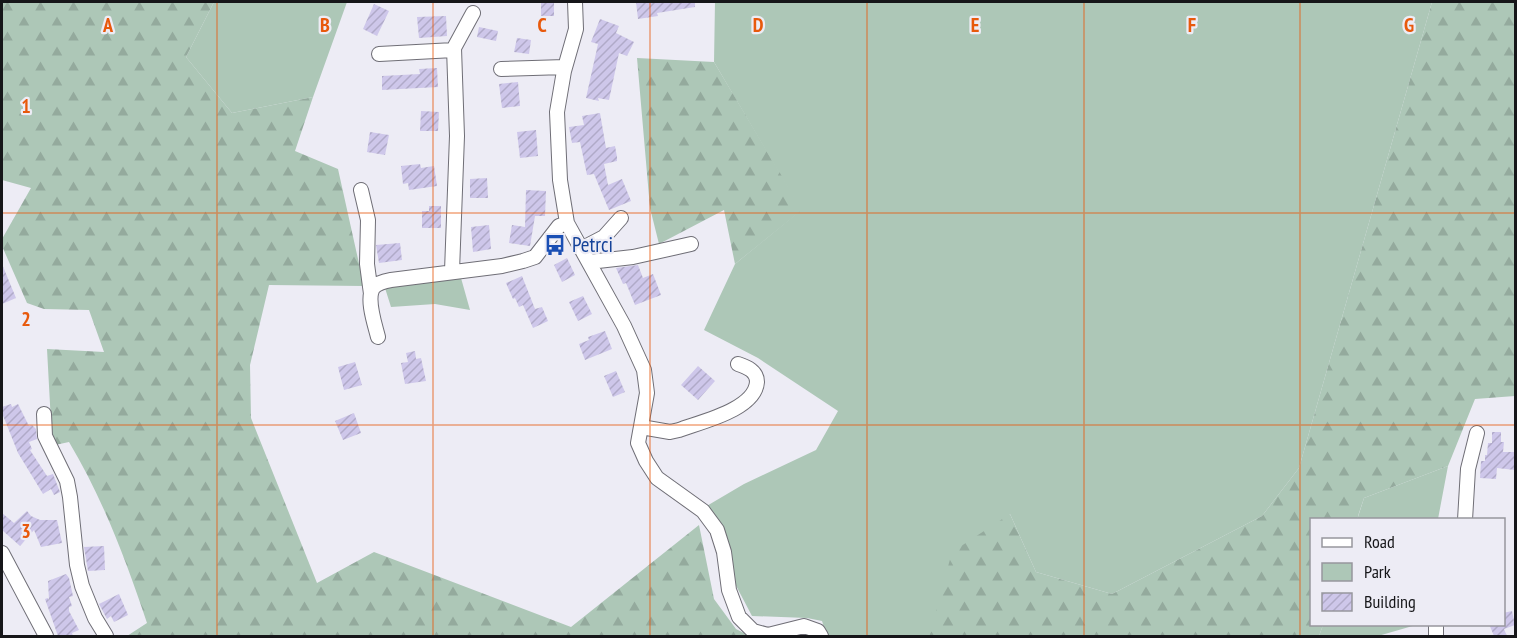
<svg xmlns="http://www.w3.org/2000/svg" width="1517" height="638" font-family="'PT Sans Narrow',sans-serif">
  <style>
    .green { fill: #adc7b7 }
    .forest { fill: url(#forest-firs) }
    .building { fill: url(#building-hatch) }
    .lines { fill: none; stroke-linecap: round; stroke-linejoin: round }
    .minor-casing { stroke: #6f6e76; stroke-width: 16 }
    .minor { stroke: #fff; stroke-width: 14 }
    .grid { fill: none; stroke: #e8590c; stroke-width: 1.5; stroke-opacity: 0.55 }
    .labels { text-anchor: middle; stroke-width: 4.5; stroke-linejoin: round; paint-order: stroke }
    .transit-label { font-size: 21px; fill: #164399; stroke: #edecf5; text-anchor: start }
    .grid-label { font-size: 20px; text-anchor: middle; font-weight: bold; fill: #e8590c; stroke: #edecf5; stroke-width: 4.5; stroke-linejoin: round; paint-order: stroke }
  </style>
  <defs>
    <pattern id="forest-firs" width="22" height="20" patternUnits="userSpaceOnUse" patternTransform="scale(1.5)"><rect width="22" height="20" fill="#adc7b7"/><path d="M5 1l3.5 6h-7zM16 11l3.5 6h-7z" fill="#94aa9d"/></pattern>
    <pattern id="building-hatch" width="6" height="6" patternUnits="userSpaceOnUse" patternTransform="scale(1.5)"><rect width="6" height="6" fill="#cec7ea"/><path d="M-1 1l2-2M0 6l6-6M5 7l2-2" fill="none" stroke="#b0aac8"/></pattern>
  </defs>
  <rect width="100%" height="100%" fill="#edecf5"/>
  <path class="green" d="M214 2H347L313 97 232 113 186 57Z
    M715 2H1432L1299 468 1262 516 1112 594 1036 572 1010 514 929 636H827L822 621 807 618 752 616 732 578 724 528 705 507 744 484 816 450 838 411 758 358 704 330 735 264 801 210 714 62Z
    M461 278 470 310 435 304 391 307 385 288Z
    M1448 466 1438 519 1357 520 1364 498Z
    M1323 625H1416L1378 636H1319Z"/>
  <path class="forest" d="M2 2H214L186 57 232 113 313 97 295 151 338 169 364 286 269 285 250 365 251 418 317 583 374 552 571 627 699 525 714 599 736 629 750 636H127L147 623C126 560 103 499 69 442L55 445 52 441 47 349 104 352 89 310 44 309 27 303 2 246V239L31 188 2 180Z
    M1432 2H1515V396L1475 399 1448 466 1364 498 1357 519 1312 520V624L1323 625 1319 636H929L952 552 1010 514 1036 572 1112 594 1262 516 1299 468Z
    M637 58 714 62 802 210 735 264 724 210 659 244 650 208Z"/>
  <path class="building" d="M541 2H554V16H541Z
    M636 2H695V7L657 13 658 16 638 19Z
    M374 4 389 11 377 36 363 29Z
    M446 16 447 36 419 38 417 17Z
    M600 19 619 26 616 33 634 42 627 56 619 53 609 100 598 98 599 101 586 98 598 44 591 42Z
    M479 27 498 31 496 41 477 37Z
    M517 38 531 40 529 54 514 52Z
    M437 68 438 87 382 90V76L420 74 419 69Z
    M518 82 520 106 502 108 499 84Z
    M421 111 439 112 438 131H420Z
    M600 113 606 148 615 146 617 157V161L604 164 608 185 622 179 631 201 609 210 594 174 587 175 580 142 572 143 569 127 584 125 582 116Z
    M536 130 538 156 520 158 517 132Z
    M370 132 389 135 385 155 367 152Z
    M420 164 421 168 434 166 437 186 409 190 408 183 403 184 401 166Z
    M487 178 488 198H470V179Z
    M526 190 546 191 545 216H535L530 246 509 243 512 225 525 227Z
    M429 206H441V228H422V211H429Z
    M489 225 491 249 473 252 471 227Z
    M400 243 402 260 379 263 376 245Z
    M567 258 575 275 562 282 554 265Z
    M2 264 16 298 2 304Z
    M638 265 643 278 653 274 661 295 635 305 626 283 623 284 616 268Z
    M522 276 535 309 542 307 548 321 533 328 523 305 519 307 515 298 513 299 506 283Z
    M583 296 592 314 578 321 569 302Z
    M605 331 612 349 585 360 579 344 589 340 588 337Z
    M415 351 416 359 421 358 426 381 405 384 401 363 408 362 406 353Z
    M355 362 362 385 344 390 338 367Z
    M698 366 715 381 698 400 681 385Z
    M616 371 625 392 613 397 604 376Z
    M11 404 12 407 18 404 29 426 32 425 36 429 37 439 29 442 32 449 30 450 47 476 53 474 60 492 54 495 51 489 43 494 18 453 2 413V407Z
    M354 413 361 433 343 440 335 421Z
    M1492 432H1501V442H1504L1503 452H1515V470L1497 468 1496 479 1480 478 1481 461H1485V455H1487L1488 443H1492Z
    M27 511 31 516 40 520H57L62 543 41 547 34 530 20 546 2 530V513L14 523Z
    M104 546 105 570 88 571 84 547Z
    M66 574 69 578 73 596 69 597 72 606 69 607V611L79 630 72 633 73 636H58L45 599 48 598 49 600 48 581Z
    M119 594 128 615 114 622 111 616 107 619 99 604Z
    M1512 611 1515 625 1504 629 1507 636H1494L1489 624H1503V626V613Z"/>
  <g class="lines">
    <defs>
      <path id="minor" d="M575 2 576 29 564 71 557 112 560 180 567 223 624 326 644 370 647 393 638 443 646 461 657 478 703 511 717 530 724 552 729 590 739 617 753 631 768 635 804 626 818 631 821 636
        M379 54 454 50
        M501 69 565 67
        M361 190 368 220 367 264 371 294
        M581 249 604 237 621 218
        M589 262 633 257 691 244
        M452 271 457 136 454 48 473 13
        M378 337C375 325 366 299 373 288 377 283 385 281 391 280L502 266 523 261 535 257 559 226 567 223
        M44 414 45 436 67 481 70 497 77 565 82 586 95 618 106 636
        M641 427 670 432 679 430C700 422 755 410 757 382 757 371 747 367 738 364
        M1465 520 1468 469 1477 433
        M2 553 46 636
        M1436 636V624"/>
    </defs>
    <use href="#minor" class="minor-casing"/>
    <use href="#minor" class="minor"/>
  </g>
  <path class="grid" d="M217 2V636M433 2V636M650 2V636M867 2V636M1084 2V636M1300 2V636M2 213H1516M2 425H1516"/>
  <defs>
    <symbol id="bus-bare" viewBox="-9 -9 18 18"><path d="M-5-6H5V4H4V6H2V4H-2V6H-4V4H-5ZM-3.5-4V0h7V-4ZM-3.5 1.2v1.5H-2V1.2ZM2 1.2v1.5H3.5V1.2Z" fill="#1a4fb4" stroke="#edecf5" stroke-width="2.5" paint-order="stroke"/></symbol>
  </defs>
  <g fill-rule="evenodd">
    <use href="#bus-bare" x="540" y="230" width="30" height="30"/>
  </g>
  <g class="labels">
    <g class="transit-label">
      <text x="572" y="252">Petrci</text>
    </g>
  </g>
  <g class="grid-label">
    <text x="108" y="32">A</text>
    <text x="325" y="32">B</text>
    <text x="542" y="32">C</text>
    <text x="758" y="32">D</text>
    <text x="975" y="32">E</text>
    <text x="1192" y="32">F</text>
    <text x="1409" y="32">G</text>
    <text x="26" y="113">1</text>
    <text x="26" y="326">2</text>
    <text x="26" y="538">3</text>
  </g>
  <rect width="1517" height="638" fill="none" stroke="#161619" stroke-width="6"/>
  <rect x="1310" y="518" width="195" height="108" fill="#edecf5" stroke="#97969d" stroke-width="1.5"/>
  <rect x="1322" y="538" width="30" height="9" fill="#ffffff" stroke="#97969d" stroke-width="1.5"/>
  <text x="1364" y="548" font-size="18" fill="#161619">Road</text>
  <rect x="1322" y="563" width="30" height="18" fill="#adc7b7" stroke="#97969d" stroke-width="1.5"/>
  <text x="1364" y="578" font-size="18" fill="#161619">Park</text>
  <rect x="1322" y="593" width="30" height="18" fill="url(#building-hatch)" stroke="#97969d" stroke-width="1.5"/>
  <text x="1364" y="608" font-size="18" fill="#161619">Building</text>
</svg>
